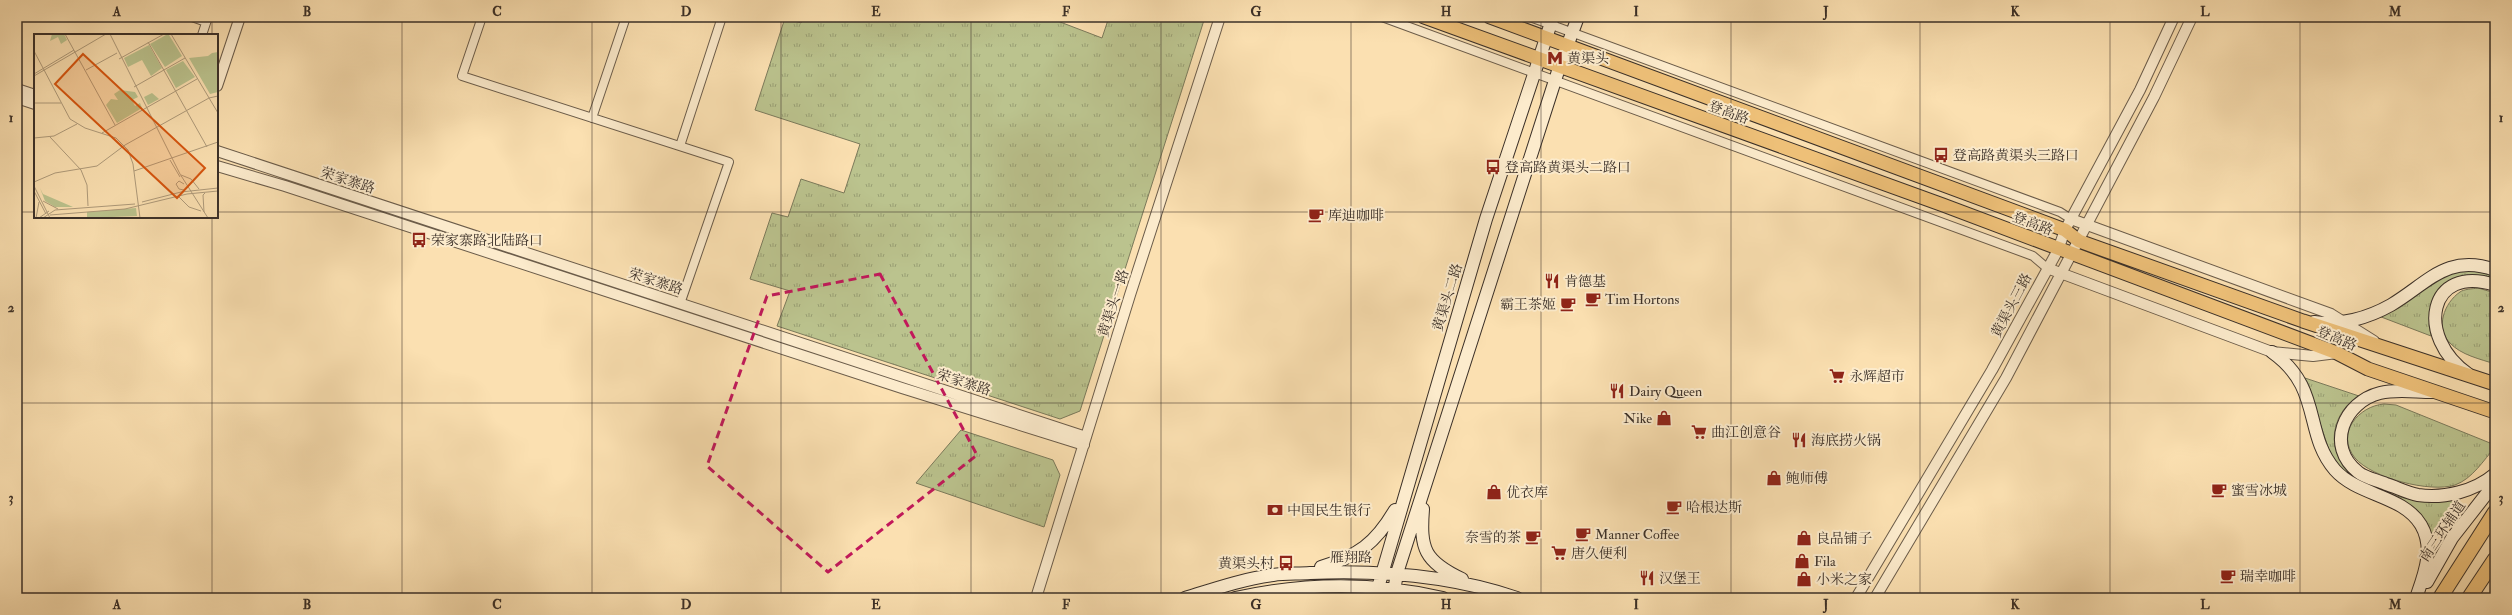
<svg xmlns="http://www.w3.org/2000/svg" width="2512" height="615" font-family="'IM FELL Double Pica','Noto Serif SC',serif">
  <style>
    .grass { fill: url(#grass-tufts); stroke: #7b7a5b }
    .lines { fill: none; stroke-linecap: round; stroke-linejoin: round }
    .minor-casing { stroke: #6b5c4a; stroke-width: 10 }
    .tertiary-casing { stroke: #6b5c4a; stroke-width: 12 }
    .secondary-casing { stroke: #3b3028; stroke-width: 14 }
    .primary-casing { stroke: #3b3028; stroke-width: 15 }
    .trunk-casing { stroke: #3b3028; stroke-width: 16 }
    .minor { stroke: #fcebcc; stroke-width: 8 }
    .tertiary { stroke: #fcebcc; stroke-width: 10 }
    .secondary { stroke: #fcebcc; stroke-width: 12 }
    .primary { stroke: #eec078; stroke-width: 13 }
    .trunk { stroke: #eec078; stroke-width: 14 }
    .marked { fill: none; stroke: #c2185b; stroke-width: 3; stroke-dasharray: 8 5; stroke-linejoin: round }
    .grid { fill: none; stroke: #3b3028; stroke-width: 1; stroke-opacity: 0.55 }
    .labels { text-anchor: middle; stroke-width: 4; stroke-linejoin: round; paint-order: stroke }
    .poi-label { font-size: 14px; fill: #3b3028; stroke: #fcebcc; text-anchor: start }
    .street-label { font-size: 14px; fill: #3b3028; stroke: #fcebcc }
    .inset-road { fill: none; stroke: #ae9a7a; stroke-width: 1 }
    .view { fill: #d7550f; fill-opacity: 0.15; stroke: #d7550f; stroke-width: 2 }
    .inset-edge { fill: none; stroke: #3b3028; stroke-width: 2 }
    .neatline { fill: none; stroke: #3b3028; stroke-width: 1.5 }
    .grid-label { font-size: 13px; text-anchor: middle; font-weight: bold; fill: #3b3028 }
  </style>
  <defs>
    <pattern id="grass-tufts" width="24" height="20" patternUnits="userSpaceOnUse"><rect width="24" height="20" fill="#bbc38e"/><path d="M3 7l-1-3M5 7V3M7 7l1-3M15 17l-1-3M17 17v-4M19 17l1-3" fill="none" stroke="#999f74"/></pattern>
  </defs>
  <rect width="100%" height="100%" fill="#fbe0b1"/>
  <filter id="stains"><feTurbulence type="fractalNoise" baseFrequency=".005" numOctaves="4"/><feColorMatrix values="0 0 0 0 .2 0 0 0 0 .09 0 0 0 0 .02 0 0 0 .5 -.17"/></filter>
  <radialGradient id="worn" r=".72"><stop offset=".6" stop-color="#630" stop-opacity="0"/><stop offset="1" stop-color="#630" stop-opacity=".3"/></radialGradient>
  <path class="grass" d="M804 17H1047L1102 38 1109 17H1205L1080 411 1060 419 777 326 790 291 750 279 772 213 788 217 801 179 844 193 860 144 755 110 785 18 801 23Z
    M2459 271H2483L2495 275V279C2454 266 2422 293 2431 336L2376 315 2428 282Z
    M2478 288 2495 293V364C2480 359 2461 355 2450 343 2435 328 2444 303 2460 292 2464 289 2472 289 2478 288Z
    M2305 378 2359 396C2346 404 2338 415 2335 430 2325 484 2416 510 2456 499L2432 536 2429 529 2348 476 2332 459Z
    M2384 404 2396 405 2495 445V447C2484 460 2472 479 2455 485 2430 493 2372 478 2355 458 2335 433 2359 406 2384 404Z
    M961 430 1053 460 1060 475 1044 527 916 483Z"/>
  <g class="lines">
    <defs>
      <path id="minor" d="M192 17 206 22
        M482 17 462 76 729 162 680 304
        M1382 17 2033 256 2047 268
        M1530 17 2060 212 2071 219
        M202 35 208 17
        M592 118 626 17
        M680 146 722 17"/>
      <path id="tertiary" d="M217 86 240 17
        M17 89 35 95
        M17 98 35 104
        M217 151 1086 437
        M217 166 285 186 902 388 1084 445
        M2071 219 2331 314 2374 341
        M2047 268 2272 352 2313 356 2337 353
        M1036 598 1130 295 1220 17
        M1856 598 1992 370 2058 250 2065 230 2140 90 2174 17
        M1875 598 2006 378 2154 97 2192 17"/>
      <path id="secondary" d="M2314 322C2340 326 2368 318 2391 305 2428 283 2447 253 2495 270
        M2272 352C2323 388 2303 433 2335 470 2358 496 2403 495 2421 525 2435 549 2424 575 2416 598
        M2468 374C2415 337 2428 263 2495 285
        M2432 392C2415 392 2396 389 2380 393 2344 402 2325 446 2358 472 2365 478 2377 480 2386 484 2396 487 2407 493 2418 495 2444 499 2475 491 2495 474
        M1423 509C1420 549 1424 561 1462 579
        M1321 567C1358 556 1375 544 1395 510
        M2427 582 2452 538 2495 483
        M1185 598C1214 589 1243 579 1273 575 1285 573 1298 574 1310 573 1380 570 1450 575 1517 598
        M1235 598C1303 583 1375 582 1443 598
        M1375 598 1486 219 1553 17
        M1393 598 1397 573 1559 68 1578 17"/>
      <path id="primary" d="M1424 17 1943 205 2337 353 2368 369 2495 412
        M1490 17 2065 230 2079 241 2303 321 2495 384"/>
      <path id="trunk" d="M2440 598 2495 512
        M2469 598 2495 559"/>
    </defs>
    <use href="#minor" class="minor-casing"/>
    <use href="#tertiary" class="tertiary-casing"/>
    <use href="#secondary" class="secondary-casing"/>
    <use href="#primary" class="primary-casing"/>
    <use href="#trunk" class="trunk-casing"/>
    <use href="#minor" class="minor"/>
    <use href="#tertiary" class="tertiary"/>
    <use href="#secondary" class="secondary"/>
    <use href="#primary" class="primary"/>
    <use href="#trunk" class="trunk"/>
  </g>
  <path class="marked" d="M880 274 977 455 828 572 707 466 767 296Z"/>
  <path class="grid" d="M212 17V35M402 17V598M592 17V598M781 17V598M971 17V598M1161 17V598M1351 17V598M1541 17V598M1731 17V598M1920 17V598M2110 17V598M2300 17V598M17 212H35M217 212H2495M212 217V598M17 403H2495"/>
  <defs>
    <symbol id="metro-bare" viewBox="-9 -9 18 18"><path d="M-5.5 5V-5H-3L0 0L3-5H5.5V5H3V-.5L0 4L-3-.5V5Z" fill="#8f2418" stroke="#fcebcc" stroke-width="2.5" paint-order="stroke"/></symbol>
    <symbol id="bus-bare" viewBox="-9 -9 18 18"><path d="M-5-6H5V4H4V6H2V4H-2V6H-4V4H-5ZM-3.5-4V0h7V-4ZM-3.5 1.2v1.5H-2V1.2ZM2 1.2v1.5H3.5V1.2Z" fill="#8f2418" stroke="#fcebcc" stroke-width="2.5" paint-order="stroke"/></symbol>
    <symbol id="cafe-bare" viewBox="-9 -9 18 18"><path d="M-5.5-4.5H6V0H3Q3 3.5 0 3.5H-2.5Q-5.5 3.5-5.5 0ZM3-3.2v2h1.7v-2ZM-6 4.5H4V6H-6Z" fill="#8f2418" stroke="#fcebcc" stroke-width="2.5" paint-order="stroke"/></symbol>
    <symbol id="restaurant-bare" viewBox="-9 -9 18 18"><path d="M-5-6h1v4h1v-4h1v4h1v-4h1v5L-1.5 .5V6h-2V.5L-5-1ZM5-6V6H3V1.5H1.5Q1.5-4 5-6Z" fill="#8f2418" stroke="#fcebcc" stroke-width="2.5" paint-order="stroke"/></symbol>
    <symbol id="supermarket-bare" viewBox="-9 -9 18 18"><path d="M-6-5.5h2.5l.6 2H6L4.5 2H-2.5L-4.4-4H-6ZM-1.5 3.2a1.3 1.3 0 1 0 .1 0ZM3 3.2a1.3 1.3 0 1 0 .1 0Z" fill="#8f2418" stroke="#fcebcc" stroke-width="2.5" paint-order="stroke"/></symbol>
    <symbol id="shop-bare" viewBox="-9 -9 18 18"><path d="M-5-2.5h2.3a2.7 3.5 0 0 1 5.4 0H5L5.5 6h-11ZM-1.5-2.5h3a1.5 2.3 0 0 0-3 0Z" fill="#8f2418" stroke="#fcebcc" stroke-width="2.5" paint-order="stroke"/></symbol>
    <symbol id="bank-bare" viewBox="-9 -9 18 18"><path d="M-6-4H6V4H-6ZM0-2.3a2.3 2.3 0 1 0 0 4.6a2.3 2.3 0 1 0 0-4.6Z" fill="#8f2418" stroke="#fcebcc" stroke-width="2.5" paint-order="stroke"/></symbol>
  </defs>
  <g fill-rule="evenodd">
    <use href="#metro-bare" x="1544" y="47" width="22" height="22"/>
    <use href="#bus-bare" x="1930" y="144" width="22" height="22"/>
    <use href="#bus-bare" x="1482" y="156" width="22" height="22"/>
    <use href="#cafe-bare" x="1305" y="204" width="22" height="22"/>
    <use href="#bus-bare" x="408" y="229" width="22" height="22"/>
    <use href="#restaurant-bare" x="1541" y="270" width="22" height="22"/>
    <use href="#cafe-bare" x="1582" y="288" width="22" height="22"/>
    <use href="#cafe-bare" x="1557" y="293" width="22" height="22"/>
    <use href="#supermarket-bare" x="1826" y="365" width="22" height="22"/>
    <use href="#restaurant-bare" x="1606" y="380" width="22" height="22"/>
    <use href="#shop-bare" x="1653" y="407" width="22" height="22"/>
    <use href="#supermarket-bare" x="1688" y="421" width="22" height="22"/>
    <use href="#restaurant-bare" x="1788" y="429" width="22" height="22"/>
    <use href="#shop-bare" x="1763" y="467" width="22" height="22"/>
    <use href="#cafe-bare" x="2208" y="479" width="22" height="22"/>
    <use href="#shop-bare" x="1483" y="481" width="22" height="22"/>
    <use href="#cafe-bare" x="1663" y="496" width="22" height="22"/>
    <use href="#bank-bare" x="1264" y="499" width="22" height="22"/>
    <use href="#cafe-bare" x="1572" y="523" width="22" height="22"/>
    <use href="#cafe-bare" x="1522" y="526" width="22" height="22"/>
    <use href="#shop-bare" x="1793" y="527" width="22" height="22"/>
    <use href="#supermarket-bare" x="1548" y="542" width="22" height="22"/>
    <use href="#shop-bare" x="1791" y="550" width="22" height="22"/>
    <use href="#bus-bare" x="1275" y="552" width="22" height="22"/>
    <use href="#cafe-bare" x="2217" y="565" width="22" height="22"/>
    <use href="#restaurant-bare" x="1636" y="567" width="22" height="22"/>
    <use href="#shop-bare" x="1793" y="568" width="22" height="22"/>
  </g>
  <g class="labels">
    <g class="poi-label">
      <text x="1567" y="63">黄渠头</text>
      <text x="1953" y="160">登高路黄渠头三路口</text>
      <text x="1505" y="172">登高路黄渠头二路口</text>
      <text x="1328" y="220">库迪咖啡</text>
      <text x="431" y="245">荣家寨路北陆路口</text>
      <text x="1564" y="286">肯德基</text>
      <text x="1605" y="304">Tim Hortons</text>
      <text x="1556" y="309" text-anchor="end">霸王茶姬</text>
      <text x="1849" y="381">永辉超市</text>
      <text x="1629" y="396">Dairy Queen</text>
      <text x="1652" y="423" text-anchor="end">Nike</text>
      <text x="1711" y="437">曲江创意谷</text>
      <text x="1811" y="445">海底捞火锅</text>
      <text x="1786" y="483">鲍师傅</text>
      <text x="2231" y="495">蜜雪冰城</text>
      <text x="1506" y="497">优衣库</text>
      <text x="1686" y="512">哈根达斯</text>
      <text x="1287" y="515">中国民生银行</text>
      <text x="1595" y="539">Manner Coffee</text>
      <text x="1521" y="542" text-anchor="end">奈雪的茶</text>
      <text x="1816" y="543">良品铺子</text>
      <text x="1571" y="558">唐久便利</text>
      <text x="1814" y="566">Fila</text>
      <text x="1274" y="568" text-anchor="end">黄渠头村</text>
      <text x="2240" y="581">瑞幸咖啡</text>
      <text x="1659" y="583">汉堡王</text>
      <text x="1816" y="584">小米之家</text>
    </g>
    <g class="street-label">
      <text transform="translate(1729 112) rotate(20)" y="5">登高路</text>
      <text transform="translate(348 180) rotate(18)" y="5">荣家寨路</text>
      <text transform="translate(2033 223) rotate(21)" y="5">登高路</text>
      <text transform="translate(656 281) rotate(18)" y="5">荣家寨路</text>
      <text transform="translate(1447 297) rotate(-73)" y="5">黄渠头二路</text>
      <text transform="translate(1113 303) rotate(-72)" y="5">黄渠头一路</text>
      <text transform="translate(2011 305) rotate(-62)" y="5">黄渠头三路</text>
      <text transform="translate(2337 338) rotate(23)" y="5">登高路</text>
      <text transform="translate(964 382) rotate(18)" y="5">荣家寨路</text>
      <text transform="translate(2442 531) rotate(-56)" y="5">南三环辅道</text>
      <text x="1351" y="562">雁翔路</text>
    </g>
  </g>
  <g transform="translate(34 34)">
    <rect width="184" height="184" fill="#fbe0b1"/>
    <path d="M18 0H30L33 6 27 10 24 3 16 7ZM132 1H135L148 22 131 33 116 10ZM115 11 128 34 117 42 108 26 94 33 90 24ZM184 18V58L176 60 155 24 174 22 178 19ZM149 27 161 43 142 54 132 36ZM86 56 101 58 104 63 98 66 101 72 106 69 108 74 83 89 72 71 77 65 84 66 80 60ZM6 154 9 160 39 173H21L11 167ZM102 174 103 182 53 184V178Z" fill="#bbc38e"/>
    <path d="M118 59 125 65 114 71 110 63Z" fill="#bbc38e"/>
    <path class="inset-road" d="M31 0 81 91M76 0 146 140 174 184M137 0 184 79M114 8 173 113M0 17 36 85 51 94 82 104 94 116 99 130 106 184M85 25 130 0M52 36 83 19M0 40 40 16M0 42 72 0M100 53 151 24M0 69H27M68 99 163 45M16 103 47 136 53 151 54 172M0 104 20 102 43 90M136 126 146 143M100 137 184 108M147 141 157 145 165 155M0 148 21 139 63 132 91 111 175 64 184 62M150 150 145 147 142 150 145 155 150 156M0 152 16 184M0 157 12 180M144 162 155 173 167 177M9 167 24 175M108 168 147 158 184 154M170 178 169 161 171 159M16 181 91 175 153 160 184 157M2 184 5 168M5 184 15 177M9 184 21 176 101 170"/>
    <path class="view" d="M49 20 171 134 143 164 21 50Z"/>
    <rect width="184" height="184" class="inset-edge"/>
  </g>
  <rect width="2512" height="615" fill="none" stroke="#fbe0b1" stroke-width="44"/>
  <rect x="22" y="22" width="2468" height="571" class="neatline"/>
  <g class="grid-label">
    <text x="117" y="16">A</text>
    <text x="307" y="16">B</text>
    <text x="497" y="16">C</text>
    <text x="686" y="16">D</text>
    <text x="876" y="16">E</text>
    <text x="1066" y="16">F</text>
    <text x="1256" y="16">G</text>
    <text x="1446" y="16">H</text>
    <text x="1636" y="16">I</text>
    <text x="1826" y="16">J</text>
    <text x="2015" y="16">K</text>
    <text x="2205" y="16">L</text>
    <text x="2395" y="16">M</text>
    <text x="11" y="122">1</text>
    <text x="2501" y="122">1</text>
    <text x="11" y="312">2</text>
    <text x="2501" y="312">2</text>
    <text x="11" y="502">3</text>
    <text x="2501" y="502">3</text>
    <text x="117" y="609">A</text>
    <text x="307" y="609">B</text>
    <text x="497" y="609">C</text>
    <text x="686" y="609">D</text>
    <text x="876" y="609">E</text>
    <text x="1066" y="609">F</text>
    <text x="1256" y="609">G</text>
    <text x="1446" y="609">H</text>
    <text x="1636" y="609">I</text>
    <text x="1826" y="609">J</text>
    <text x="2015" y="609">K</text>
    <text x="2205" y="609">L</text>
    <text x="2395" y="609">M</text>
  </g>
  <rect width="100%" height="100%" filter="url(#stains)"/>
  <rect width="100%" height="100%" fill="url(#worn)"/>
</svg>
